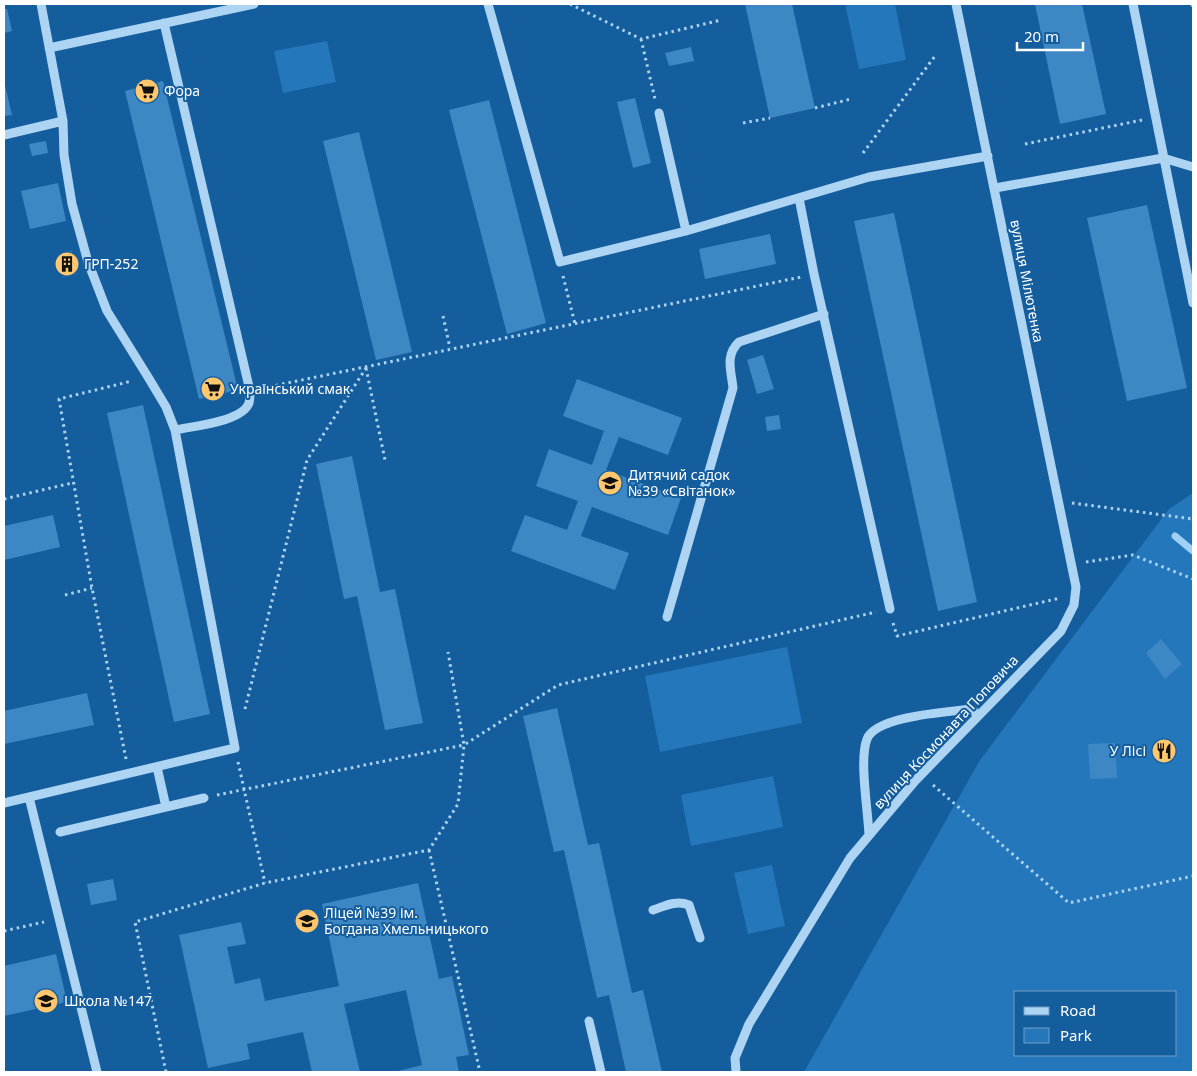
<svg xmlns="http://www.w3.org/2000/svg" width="1197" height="1076" font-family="'Noto Sans',sans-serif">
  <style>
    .green { fill: #2477bb; fill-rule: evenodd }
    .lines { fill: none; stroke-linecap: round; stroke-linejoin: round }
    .stream { stroke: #9fd0f6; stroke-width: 7 }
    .building { fill: #3e87c5 }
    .path { stroke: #add4f3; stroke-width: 3; stroke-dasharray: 2.5 4; stroke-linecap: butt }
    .minor { stroke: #add4f3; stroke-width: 9 }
    .labels { text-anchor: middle; stroke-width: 4; stroke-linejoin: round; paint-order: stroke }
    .poi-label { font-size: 14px; fill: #fff; stroke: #155e9e; text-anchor: start }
    .street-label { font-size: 14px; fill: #fff; stroke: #155e9e }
  </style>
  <rect width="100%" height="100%" fill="#155e9e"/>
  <path class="green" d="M845 4H895L906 60 859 69Z
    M327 41 336 82 283 93 274 51Z
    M1193 493V1072H804L980 760 1169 509ZM1016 992H1176V1055H1016Z
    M787 647 802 723 660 752 645 676Z
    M773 776 783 827 691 846 681 795Z
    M772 865 785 926 748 934 734 873Z"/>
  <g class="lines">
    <path class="stream" d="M1175 536 1193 551"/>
  </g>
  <path class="building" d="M745 4H792L815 108 770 118Z
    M1035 4H1082L1106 114 1060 124Z
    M4 9H7L12 31 4 33Z
    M691 47 694 61 669 66 665 53Z
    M4 81 12 115 4 116Z
    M163 81 238 390 199 399 125 91Z
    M635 98 651 163 633 168 617 102Z
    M489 100 546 323 507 334 449 110Z
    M359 132 412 352 376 360 323 141Z
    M46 141 48 153 32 156 29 144Z
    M58 183 66 221 30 229 21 191Z
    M1147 205 1187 388 1127 401 1087 218Z
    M894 213 977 602 938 611 854 221Z
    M770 234 776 264 705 279 699 249Z
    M72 251 76 274 63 277 58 254Z
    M763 355 774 389 757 394 747 360Z
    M577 379 682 418 668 455 619 437 606 470 681 498 668 535 592 507 581 536 629 553 615 590 511 551 525 515 567 530 578 501 536 486 549 449 592 465 604 431 563 416Z
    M143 405 210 714 174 722 107 413Z
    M779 415 781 429 767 431 765 417Z
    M352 456 380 592 395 589 423 723 385 730 357 596 344 599 316 464Z
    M53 515 60 547 4 560V526Z
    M1161 639 1182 664 1165 679 1146 653Z
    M87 693 94 725 4 744V711Z
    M557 708 588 845 599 843 632 993 643 990 662 1072H626L609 995 597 998 564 850 554 852 523 716Z
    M1115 743 1117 778 1090 779 1088 744Z
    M113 879 117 900 91 905 87 884Z
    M418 883 439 979 452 976 469 1055 456 1057 459 1072H394L422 1065 406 990 344 1004 360 1072H312L303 1032 247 1044 250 1059 208 1068 179 935 241 922 246 944 227 947 235 984 260 978 265 1001 339 986 322 904Z
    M56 954 67 1002 4 1016V966Z"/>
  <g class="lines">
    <path class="path" d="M570 4 641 39 721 20
      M1192 4 1193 9
      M641 39 655 99
      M815 108 851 99
      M743 123 770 118
      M1025 144 1142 120
      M863 153 935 56
      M563 276 575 324
      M443 316 450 348
      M366 368 385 460
      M263 388 801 277
      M4 499 72 483
      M1072 503 1193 519
      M1086 562 1133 555 1193 579
      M65 595 92 588
      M893 623 897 636 1060 598
      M245 709 307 460 366 368
      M126 759 92 588 59 399 132 381
      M238 762 265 883
      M933 785 1069 903 1193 876
      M217 795 464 745 448 652
      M429 850 480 1072
      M4 931 44 922
      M166 1072 135 922 265 883 429 850 458 804 464 745 558 685 876 612"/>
    <path class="minor" d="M488 4 560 262 686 231 869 177 988 156
      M1133 4 1193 303
      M164 23 250 391C250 394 250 399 249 403 242 422 193 426 175 430
      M49 48 254 4
      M659 113 686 231
      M4 135 63 121
      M995 188 1163 158 1193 167
      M799 198 814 274 890 609
      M667 617 733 388C731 370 725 355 739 342L824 314
      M157 767 166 807
      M29 797 97 1072
      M4 803 235 748 175 430 166 407 148 377 107 311 88 262 72 204 64 155 63 121 41 4
      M60 832 204 798
      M869 835C868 810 859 760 867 739 876 716 948 712 971 709L978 715
      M653 910C665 906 676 900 689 905L700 938
      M589 1021 601 1072
      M736 1072 735 1058 749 1024 850 858 915 781 1061 631 1074 605 1076 587 956 4"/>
  </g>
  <defs>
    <symbol id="supermarket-disc" viewBox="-11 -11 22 22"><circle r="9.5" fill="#ffc86f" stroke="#155e9e"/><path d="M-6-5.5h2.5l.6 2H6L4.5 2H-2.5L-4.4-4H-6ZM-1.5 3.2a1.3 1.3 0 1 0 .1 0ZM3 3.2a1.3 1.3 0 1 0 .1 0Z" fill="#111"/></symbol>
    <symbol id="building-disc" viewBox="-11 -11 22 22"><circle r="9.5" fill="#ffc86f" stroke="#155e9e"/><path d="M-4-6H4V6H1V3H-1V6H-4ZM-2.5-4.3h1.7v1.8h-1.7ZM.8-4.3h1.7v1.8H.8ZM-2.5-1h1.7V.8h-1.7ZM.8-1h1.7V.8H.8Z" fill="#111"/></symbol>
    <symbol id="school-disc" viewBox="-11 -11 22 22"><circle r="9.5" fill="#ffc86f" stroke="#155e9e"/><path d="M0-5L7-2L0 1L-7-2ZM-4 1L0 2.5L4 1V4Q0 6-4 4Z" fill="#111"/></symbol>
    <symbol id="restaurant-disc" viewBox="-11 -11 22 22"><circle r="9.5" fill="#ffc86f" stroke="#155e9e"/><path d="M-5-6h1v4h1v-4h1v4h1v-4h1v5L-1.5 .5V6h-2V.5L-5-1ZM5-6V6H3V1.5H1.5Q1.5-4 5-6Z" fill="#111"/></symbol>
  </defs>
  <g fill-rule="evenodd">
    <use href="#supermarket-disc" x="133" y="77" width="28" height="28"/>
    <use href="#building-disc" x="53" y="250" width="28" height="28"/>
    <use href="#supermarket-disc" x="199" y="375" width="28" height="28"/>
    <use href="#school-disc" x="596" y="469" width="28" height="28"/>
    <use href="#restaurant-disc" x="1150" y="737" width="28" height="28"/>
    <use href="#school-disc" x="293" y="907" width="28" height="28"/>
    <use href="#school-disc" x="32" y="987" width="28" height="28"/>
  </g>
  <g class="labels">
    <g class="poi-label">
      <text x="164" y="96">Фора</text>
      <text x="84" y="269">ГРП-252</text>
      <text x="230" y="394">Український смак</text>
      <text x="628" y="480">Дитячий садок<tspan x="628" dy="16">№39 «Світанок»</tspan></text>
      <text x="1146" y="756" text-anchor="end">У Лісі</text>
      <text x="324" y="918">Ліцей №39 ім.<tspan x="324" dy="16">Богдана Хмельницького</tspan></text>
      <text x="64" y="1006">Школа №147</text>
    </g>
    <g class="street-label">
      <text transform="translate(1027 281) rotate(79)" y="5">вулиця Мілютенка</text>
      <text transform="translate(946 732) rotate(-47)" y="5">вулиця Космонавта Поповича</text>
    </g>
  </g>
  <rect width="1197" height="1076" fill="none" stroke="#ffffff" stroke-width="10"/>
  <rect x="1014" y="991" width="162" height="65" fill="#155e9e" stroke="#739ec5"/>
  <rect x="1024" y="1007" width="25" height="8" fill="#add4f3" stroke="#739ec5"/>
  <text x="1060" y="1016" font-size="15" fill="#ffffff">Road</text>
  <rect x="1024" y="1028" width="25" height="15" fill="#2477bb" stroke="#739ec5"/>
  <text x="1060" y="1041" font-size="15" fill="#ffffff">Park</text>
  <path d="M1017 42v8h66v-8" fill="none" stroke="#ffffff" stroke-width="2.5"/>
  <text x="1024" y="42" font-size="15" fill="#ffffff" stroke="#155e9e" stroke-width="4" paint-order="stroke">20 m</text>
</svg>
